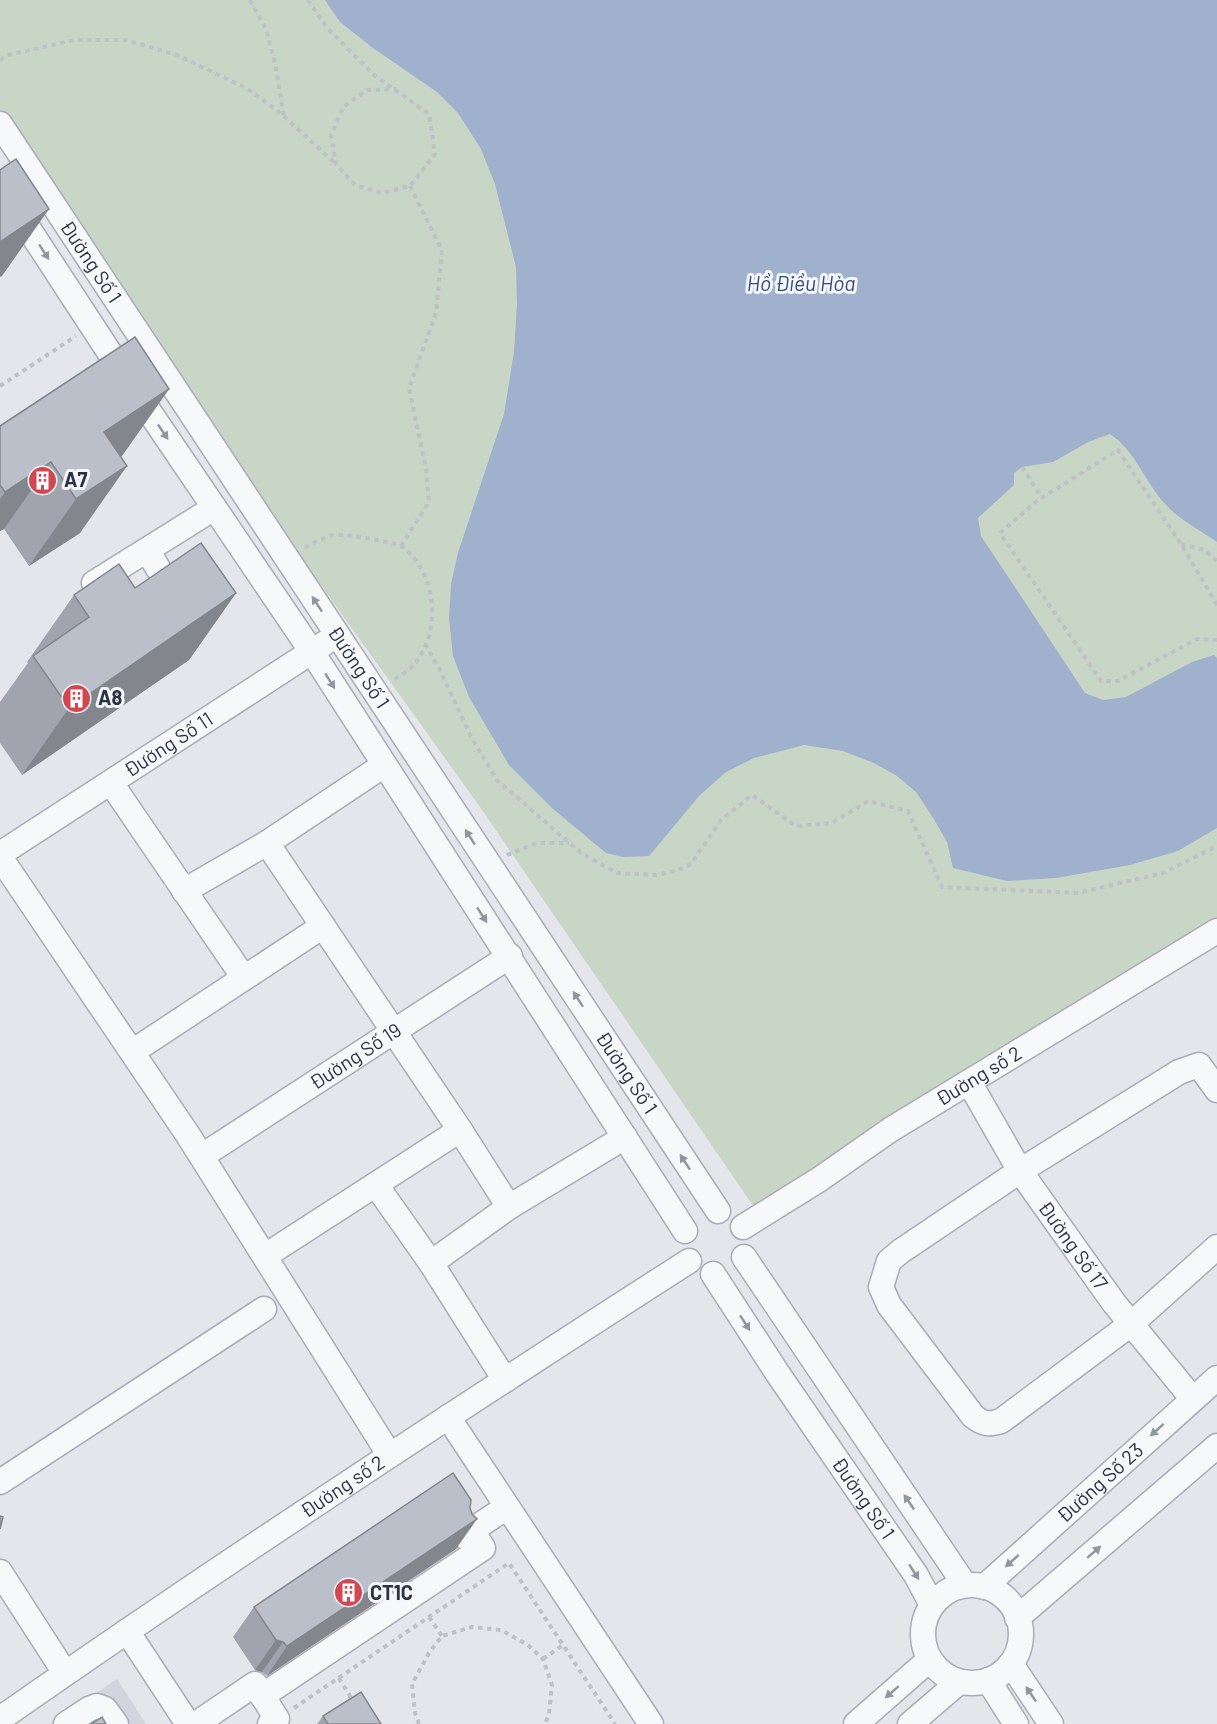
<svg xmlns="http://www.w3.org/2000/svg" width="1217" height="1724" font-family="Barlow,sans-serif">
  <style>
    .built { fill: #d2d5de }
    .green { fill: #c8d6c5 }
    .water { fill: #9fb1cc }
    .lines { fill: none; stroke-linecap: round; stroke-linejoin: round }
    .minor-casing { stroke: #a9acb7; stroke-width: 27 }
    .path { stroke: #bec1c7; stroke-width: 4; stroke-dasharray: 4.5 4.5; stroke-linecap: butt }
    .minor { stroke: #f7f8fa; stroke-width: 24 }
    .wall { fill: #a1a4ae }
    .shaded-wall { fill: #83868d }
    .building { fill: #bbbfca; stroke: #83868d; stroke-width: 1.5 }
    .oneway { fill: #9195a0 }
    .labels { text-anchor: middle; stroke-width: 6; stroke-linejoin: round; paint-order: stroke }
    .street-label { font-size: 20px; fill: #2b3245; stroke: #f4f6f9 }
    .poi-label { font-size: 20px; font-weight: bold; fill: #2b3245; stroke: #f4f6f9; text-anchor: start }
    .water-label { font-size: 21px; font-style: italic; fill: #344d7a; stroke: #f4f6f9 }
  </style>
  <rect width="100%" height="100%" fill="#e4e6ec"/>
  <path class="built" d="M117 1679 146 1724H50Z"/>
  <path class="green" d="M0 0H1217V927L758 1213 480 807 0 138Z"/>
  <path class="water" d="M325 0H1217V542C1201 531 1182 521 1168 507 1146 485 1136 451 1110 434L1088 442 1053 462 1022 467 1014 473V485L978 518 981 536 1085 693 1103 700 1126 697 1192 662 1214 655 1217 658V828L1178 851 1130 865 1056 878 1007 881 953 868 947 842 932 816 916 792 897 776 874 763 843 751 804 745 754 758 726 772 699 796 649 856 623 857 606 853 552 808 509 765 469 697 453 656 449 618 451 584 458 553 504 414 514 352 517 304 516 267 495 184 481 149 458 113 437 92 373 48 340 22Z"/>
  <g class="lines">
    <defs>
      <g id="minor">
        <path id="s1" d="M0 124 718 1211"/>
        <path d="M0 185 115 361 312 652 685 1231"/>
        <path d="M147 550 177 600"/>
        <path d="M94 583 214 508"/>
        <path d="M111 783 244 978"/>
        <path d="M267 843 460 1130 509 1207"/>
        <path id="s2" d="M0 854 325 643"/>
        <path d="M0 857 188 1135 389 1454"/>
        <path d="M184 891 267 843 384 765"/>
        <path d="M132 1052 323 926"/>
        <path id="s3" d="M969 1082 1020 1171 1114 1303 1192 1398"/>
        <path d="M1217 1090 1199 1065 1179 1072 1020 1171 901 1251 889 1261 881 1287 889 1305 973 1416C983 1424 988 1425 1001 1421L1131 1324 1217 1247"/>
        <path id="s4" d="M202 1156 510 956"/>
        <path d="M376 1185 431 1263"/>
        <path id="s5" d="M743 1227 820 1179 890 1130 1217 931"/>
        <path d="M265 1256 460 1130"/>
        <path d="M744 1257 965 1585"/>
        <path id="s6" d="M713 1274 778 1374 916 1575 932 1605"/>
        <path d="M505 1380 431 1263 509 1207 625 1137"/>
        <path d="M448 1417 651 1724"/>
        <path d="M0 1482 264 1309"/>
        <path d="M463 1536 507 1507"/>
        <path d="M0 1572 65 1673"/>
        <circle cx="972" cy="1634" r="49"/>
        <path id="s7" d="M984 1587 1217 1378"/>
        <path d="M1017 1618 1217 1446"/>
        <path d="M127 1631 188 1724"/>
        <path d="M1011 1664 1051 1724"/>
        <path d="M988 1680 1016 1724"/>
        <path d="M262 1696 483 1548 472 1530"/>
        <path id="s8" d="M0 1719C226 1561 457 1410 689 1261"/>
        <path d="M66 1724 89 1709 97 1706 105 1709 116 1724"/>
        <path d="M196 1724 255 1684 277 1719 270 1724"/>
        <path d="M856 1724 929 1660"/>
        <path d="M910 1724 959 1682"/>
      </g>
    </defs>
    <use href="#minor" class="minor-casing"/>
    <path class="path" d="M250 0 266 29 275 63 284 116
      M308 0 327 28 374 75 429 114 435 154 410 186 382 193 355 185 336 164 331 135 343 107 367 90 397 89
      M0 60 8 55 74 40H125L177 55 246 88 278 111 336 164
      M0 386 76 336
      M1022 467 1042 498
      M1181 544 1204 550 1217 561
      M401 546 429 502 426 469 409 388 436 313 442 250 410 186
      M305 547C314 543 325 536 335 535 343 533 398 543 403 547 437 575 442 630 414 665 409 671 399 676 392 681
      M1217 605 1181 544 1118 450 1037 501 1000 533 1101 681H1118L1197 639 1217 640
      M425 644 440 670 471 737 497 780 581 853 617 873 656 875 676 871 691 864 721 820 752 795 796 826 832 823 868 801 908 811 942 887 1078 893 1163 873 1217 846
      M507 855 537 843H569
      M429 1617 442 1636
      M543 1659 563 1645
      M339 1678 353 1701
      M294 1708 509 1563 615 1724
      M419 1724 415 1713 412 1684 429 1653 442 1636 472 1627 501 1630 528 1645 543 1659 552 1685 549 1714 545 1724"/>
    <use href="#minor" class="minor"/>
  </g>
  <path class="wall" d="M169 389 121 457 80 533 29 566 4 529 0 531V426Z
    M135 588 236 593 189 660 22 775 0 743V702L28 663 27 662 74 595Z
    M456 1549 267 1676 262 1672 255 1670 233 1637 254 1607Z
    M323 1716 381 1724H317Z"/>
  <path class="shaded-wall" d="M49 209 2 276 0 277V242Z
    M169 389 122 456 70 490 104 432Z
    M51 462 4 529 0 531V499L5 492Z
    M127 466 80 533 29 566 76 499Z
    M236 593 189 660 22 775 69 708Z
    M477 1519 456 1549 267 1676 287 1646Z
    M276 1640 283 1642 262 1672 255 1670Z"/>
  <path class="building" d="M16 159 49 209 0 242V170Z
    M135 337 169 389 104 432 127 466 76 499 51 462 5 492 0 485V426Z
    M201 543 236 593 69 708 33 656 89 617 74 595 119 564 135 588Z
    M453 1473 471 1500 470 1508 472 1514 477 1519 287 1646 283 1642 276 1640 254 1607Z
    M0 1516 3 1517 0 1529Z
    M361 1692 381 1724H328L323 1716Z
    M102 1717 106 1724H91Z"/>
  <defs><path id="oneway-solid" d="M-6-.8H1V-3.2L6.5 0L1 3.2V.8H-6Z" transform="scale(1.5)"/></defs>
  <g class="oneway">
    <use href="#oneway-solid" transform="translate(44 252) rotate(57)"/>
    <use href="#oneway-solid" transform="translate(163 432) rotate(56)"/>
    <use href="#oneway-solid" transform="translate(317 604) rotate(-123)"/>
    <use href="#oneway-solid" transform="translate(330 681) rotate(58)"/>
    <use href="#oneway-solid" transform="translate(470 837) rotate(-123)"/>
    <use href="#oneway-solid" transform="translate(482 915) rotate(57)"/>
    <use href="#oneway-solid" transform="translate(578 999) rotate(-123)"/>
    <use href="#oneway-solid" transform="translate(685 1162) rotate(-123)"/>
    <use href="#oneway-solid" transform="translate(745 1323) rotate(57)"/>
    <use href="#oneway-solid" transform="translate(1157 1430) rotate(138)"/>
    <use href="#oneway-solid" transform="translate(909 1502) rotate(-124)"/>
    <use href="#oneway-solid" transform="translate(1094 1552) rotate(-41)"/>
    <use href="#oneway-solid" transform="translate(1012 1561) rotate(138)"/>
    <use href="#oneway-solid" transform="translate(914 1572) rotate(57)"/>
    <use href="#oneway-solid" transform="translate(892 1692) rotate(139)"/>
    <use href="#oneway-solid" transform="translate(1031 1694) rotate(-124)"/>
  </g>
  <defs>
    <symbol id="building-disc" viewBox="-11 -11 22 22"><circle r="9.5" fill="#d14851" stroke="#f4f6f9"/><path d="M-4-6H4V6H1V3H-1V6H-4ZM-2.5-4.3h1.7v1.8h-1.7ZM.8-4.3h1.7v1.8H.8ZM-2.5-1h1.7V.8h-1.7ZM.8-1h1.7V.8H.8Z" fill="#fff"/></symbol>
  </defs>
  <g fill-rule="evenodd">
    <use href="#building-disc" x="26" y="464" width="33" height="33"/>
    <use href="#building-disc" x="60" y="682" width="33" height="33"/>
    <use href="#building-disc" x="332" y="1576" width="33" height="33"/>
  </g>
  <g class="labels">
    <g class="street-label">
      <text dy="7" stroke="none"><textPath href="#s1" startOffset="165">Đường Số 1</textPath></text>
      <text dy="7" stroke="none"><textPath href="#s1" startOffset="651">Đường Số 1</textPath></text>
      <text dy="7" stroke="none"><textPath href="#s2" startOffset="201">Đường Số 11</textPath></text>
      <text dy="7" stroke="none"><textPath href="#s4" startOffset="183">Đường Số 19</textPath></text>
      <text dy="7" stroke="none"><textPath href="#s1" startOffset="1137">Đường Số 1</textPath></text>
      <text dy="7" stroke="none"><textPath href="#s5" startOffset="280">Đường số 2</textPath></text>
      <text dy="7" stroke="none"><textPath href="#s3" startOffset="194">Đường Số 17</textPath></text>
      <text dy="7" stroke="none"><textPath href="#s7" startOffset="156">Đường Số 23</textPath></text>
      <text dy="7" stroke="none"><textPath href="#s8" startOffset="414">Đường số 2</textPath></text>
      <text dy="7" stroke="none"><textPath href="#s6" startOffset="270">Đường Số 1</textPath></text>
    </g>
    <g class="poi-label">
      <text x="64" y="487">A7</text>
      <text x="98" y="705">A8</text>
      <text x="370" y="1600">CT1C</text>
    </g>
    <g class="water-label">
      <text x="801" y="291">Hồ Điều Hòa</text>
    </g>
  </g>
</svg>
